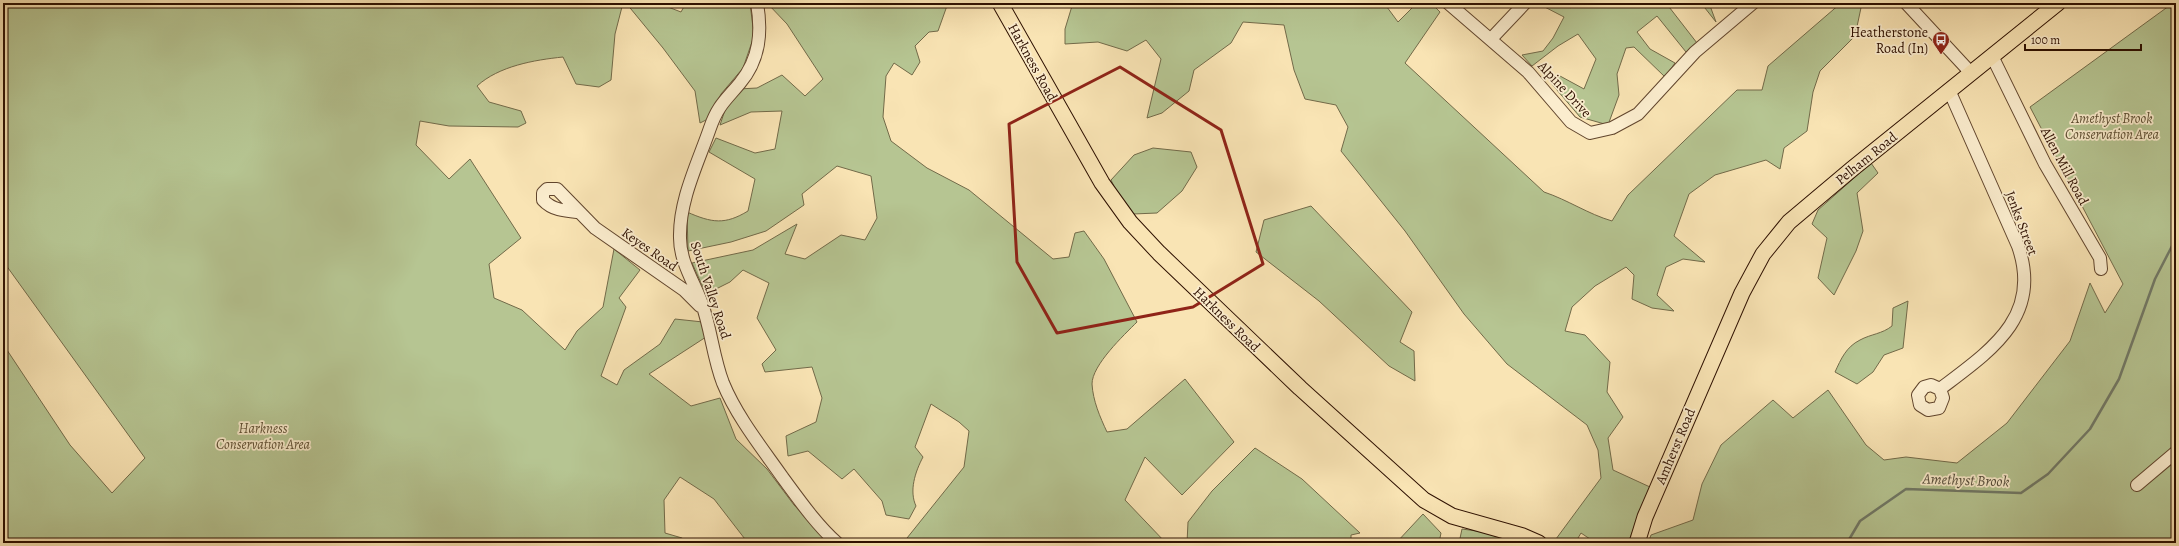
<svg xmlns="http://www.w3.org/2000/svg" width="2179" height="546" font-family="Alegreya,serif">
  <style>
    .green { fill: #b6c592; stroke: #726a49 }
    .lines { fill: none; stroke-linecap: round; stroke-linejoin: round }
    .stream { stroke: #717967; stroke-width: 2.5 }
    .minor-casing { stroke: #61452d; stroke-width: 14 }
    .major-casing { stroke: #2e1000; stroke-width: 17 }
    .minor { stroke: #fbedce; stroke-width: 12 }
    .major { stroke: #f9e4b4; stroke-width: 15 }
    .marked { fill: none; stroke: #8f2418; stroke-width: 3; stroke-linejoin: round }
    .labels { text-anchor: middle; stroke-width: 3.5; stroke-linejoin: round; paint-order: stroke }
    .poi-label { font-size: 14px; fill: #2e1000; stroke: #fbedce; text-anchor: end }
    .street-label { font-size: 14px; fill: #2e1000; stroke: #fbedce }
    .park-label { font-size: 14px; font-style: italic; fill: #5e4f33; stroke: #fbedce }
    .water-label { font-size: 15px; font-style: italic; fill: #554d3c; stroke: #fbedce }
  </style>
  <rect width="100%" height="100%" fill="#f9e4b4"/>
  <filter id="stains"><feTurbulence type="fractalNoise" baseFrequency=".005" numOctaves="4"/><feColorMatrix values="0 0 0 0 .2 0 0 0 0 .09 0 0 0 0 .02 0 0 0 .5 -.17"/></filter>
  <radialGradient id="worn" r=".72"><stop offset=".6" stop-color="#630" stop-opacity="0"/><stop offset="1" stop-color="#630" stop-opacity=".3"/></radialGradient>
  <path class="green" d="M3 3H623L615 34 611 80 599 87 576 84 563 57C534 60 499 66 477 86L489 102 521 111 526 123 518 127 449 126 420 121 416 145 449 179 470 159 521 238 489 264 494 298 522 310 565 350 577 331 603 307 614 249 640 270 619 298 626 307 601 376 617 385 624 370 660 344 675 319 703 322 706 337 649 374 691 406 720 398 736 439 767 469 794 505 830 543H748L714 499 680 477 664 500 665 533 682 538 688 543H3V344L70 445 112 493 145 458 3 261Z
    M626 3H665L668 7 681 12 686 3H750L754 36 743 68 721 94 710 118 700 123 695 91 663 48Z
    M767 3H948L938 31 929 32 915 46 920 62 912 75 894 63 886 76 883 117 891 141 927 168 969 190 1053 259 1069 257 1075 233 1084 231 1104 259 1137 322C1124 335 1092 365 1092 384 1093 401 1100 417 1107 432L1127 429 1185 379 1234 442 1182 495 1145 457 1125 500 1166 543H903L964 467 969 431 959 422 931 404 915 447 923 457C915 472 909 491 916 506L909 519 886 515 882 501 854 469 842 479 808 451 788 456 786 436 816 422 822 398 812 367 765 372 762 364 776 350 757 318 769 283 743 270 730 282 706 294 692 263 753 250 797 224 785 254 805 259 841 235 865 240 877 218 871 176 837 166 802 194 804 205 766 231 731 242 688 251 687 212C712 223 725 225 748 211L755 179 709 152 716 138 755 153 775 149 782 111 751 112 720 125 726 107 738 89 757 88 782 75 805 96 823 79 787 24Z
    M1070 3H1384L1398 22 1417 3H1431L1440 12 1405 63 1544 192C1568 200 1588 214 1612 221L1628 195 1737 90H1762L1768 66 1841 3H1862L1855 36 1820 71 1813 92 1807 131 1784 148 1780 169 1766 160 1715 175 1689 194 1674 236 1705 262 1683 259 1666 267 1657 295 1674 311 1652 308 1632 299 1634 275 1626 267 1595 286 1572 307 1565 331 1585 335 1610 362 1607 392 1623 417 1608 438 1613 470 1650 487 1628 543H1596L1581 533 1575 543H1553L1601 478 1598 450 1587 425 1507 364 1464 314 1405 231 1341 151 1348 127 1336 105 1305 99 1294 70 1284 25 1243 22 1231 43 1194 70 1189 91 1162 113 1147 118 1161 59 1146 40 1127 51 1098 42 1065 44V29L1072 6Z
    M1537 3H1564L1571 8 1576 3H1666L1697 43 1686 52 1657 16 1637 32 1650 49 1675 63 1665 77 1634 47 1626 48 1617 74 1619 95 1608 125 1580 117 1551 83 1560 76 1584 89 1596 59 1578 34 1558 46 1532 66 1522 55 1543 51 1553 38 1564 17Z
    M1701 3H1709L1716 22Z
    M2173 3H2176V543H1648L1651 535 1693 520 1702 484 1721 445 1773 400 1793 418 1828 390 1866 445 1884 460 1906 457 1957 463 2007 423 2070 341 2090 283 2105 313 2123 284 2030 107Z
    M1153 148 1191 152 1197 167 1182 191 1157 213 1133 214 1123 205 1111 180 1134 155Z
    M1871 163 1878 173 1857 193 1863 231 1856 251 1834 295 1818 278 1827 238 1812 224 1818 210Z
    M1311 206 1412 312 1400 342 1414 351 1415 381 1389 366 1319 301 1256 252 1264 220Z
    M1908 301 1903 348 1884 355 1873 372 1857 384 1835 372C1841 359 1846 347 1860 340 1871 334 1882 334 1892 326L1893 308Z
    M1255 448 1302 479 1360 533 1351 535V543H1187L1188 522 1212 491Z
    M1423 514 1441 533 1439 543H1396Z
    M1462 529 1484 532 1525 543H1459Z"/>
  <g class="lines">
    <path class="stream" d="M1847 543 1860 521 1906 489 2021 493 2048 474 2090 429 2119 379 2155 279 2172 246 2176 241"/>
    <defs>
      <path id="minor" d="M757 3C762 32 760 59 740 83 726 100 718 105 710 128 698 163 679 200 680 238 680 262 694 282 702 304 711 329 713 357 723 383 737 417 762 448 783 478 800 501 816 524 837 543
        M1448 3 1528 72 1571 122 1590 133 1612 128 1638 114 1695 52 1753 3
        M1906 3 1971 73
        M1491 39 1525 3
        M1992 56 2045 164 2100 258 2101 269
        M577 212C565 211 552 210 543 200V193L547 189H557L595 228 684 290 700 306
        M1940 389 1943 398 1939 408 1928 410 1920 405 1918 395 1924 387 1931 385 1940 389C1990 351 2043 317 2018 246L1949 90
        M2137 485 2176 452"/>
      <path id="major" d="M1000 3 1102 183 1130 222 1159 253 1300 388 1424 500 1452 516 1523 536 1539 543
        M1637 543 1645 517 1742 293 1763 254 1789 222 1852 169 2058 3"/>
    </defs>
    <use href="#minor" class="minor-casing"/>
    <use href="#major" class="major-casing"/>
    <use href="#minor" class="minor"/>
    <use href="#major" class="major"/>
  </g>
  <path class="marked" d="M1120 67 1221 130 1263 264 1193 307 1057 333 1017 262 1009 124Z"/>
  <defs>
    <symbol id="bus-pin" viewBox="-11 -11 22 30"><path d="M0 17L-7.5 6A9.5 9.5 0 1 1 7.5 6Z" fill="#8f2418" stroke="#fbedce"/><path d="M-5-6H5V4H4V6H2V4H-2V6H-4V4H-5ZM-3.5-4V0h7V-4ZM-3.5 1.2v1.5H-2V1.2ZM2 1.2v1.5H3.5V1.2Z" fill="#fff"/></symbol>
  </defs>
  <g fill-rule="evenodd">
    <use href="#bus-pin" x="1931" y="30" width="20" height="27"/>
  </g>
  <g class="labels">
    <g class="poi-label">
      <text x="1928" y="37">Heatherstone<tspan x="1928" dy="16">Road (In)</tspan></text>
    </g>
    <g class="street-label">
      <text transform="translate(1033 62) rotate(61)" y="5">Harkness Road</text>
      <text transform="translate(1565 89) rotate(47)" y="5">Alpine Drive</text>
      <text transform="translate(1866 158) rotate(-39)" y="5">Pelham Road</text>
      <text transform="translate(2065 166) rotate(62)" y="5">Allen Mill Road</text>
      <text transform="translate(2022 223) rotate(69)" y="5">Jenks Street</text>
      <text transform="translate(650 249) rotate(35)" y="5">Keyes Road</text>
      <text transform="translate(711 290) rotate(72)" y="5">South Valley Road</text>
      <text transform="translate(1227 319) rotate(44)" y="5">Harkness Road</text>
      <text transform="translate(1675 446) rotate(-67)" y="5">Amherst Road</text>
    </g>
    <g class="park-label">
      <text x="2112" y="123">Amethyst Brook<tspan x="2112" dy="16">Conservation Area</tspan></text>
      <text x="263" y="433">Harkness<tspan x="263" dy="16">Conservation Area</tspan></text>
    </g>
    <g class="water-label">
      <text transform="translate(1966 480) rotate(2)" y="5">Amethyst Brook</text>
    </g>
  </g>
  <rect width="2179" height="546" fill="none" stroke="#f9e4b4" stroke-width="16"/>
  <rect x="4" y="4" width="2171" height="538" fill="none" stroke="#2e1000" stroke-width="2"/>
  <rect x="8" y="8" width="2163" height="530" fill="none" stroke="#2e1000"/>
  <path d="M2025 44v6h116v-6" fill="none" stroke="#2e1000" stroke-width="2"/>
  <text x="2031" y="44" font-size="12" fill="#2e1000" stroke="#fbedce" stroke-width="3" paint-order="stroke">100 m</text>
  <rect width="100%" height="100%" filter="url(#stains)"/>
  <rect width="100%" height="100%" fill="url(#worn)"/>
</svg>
